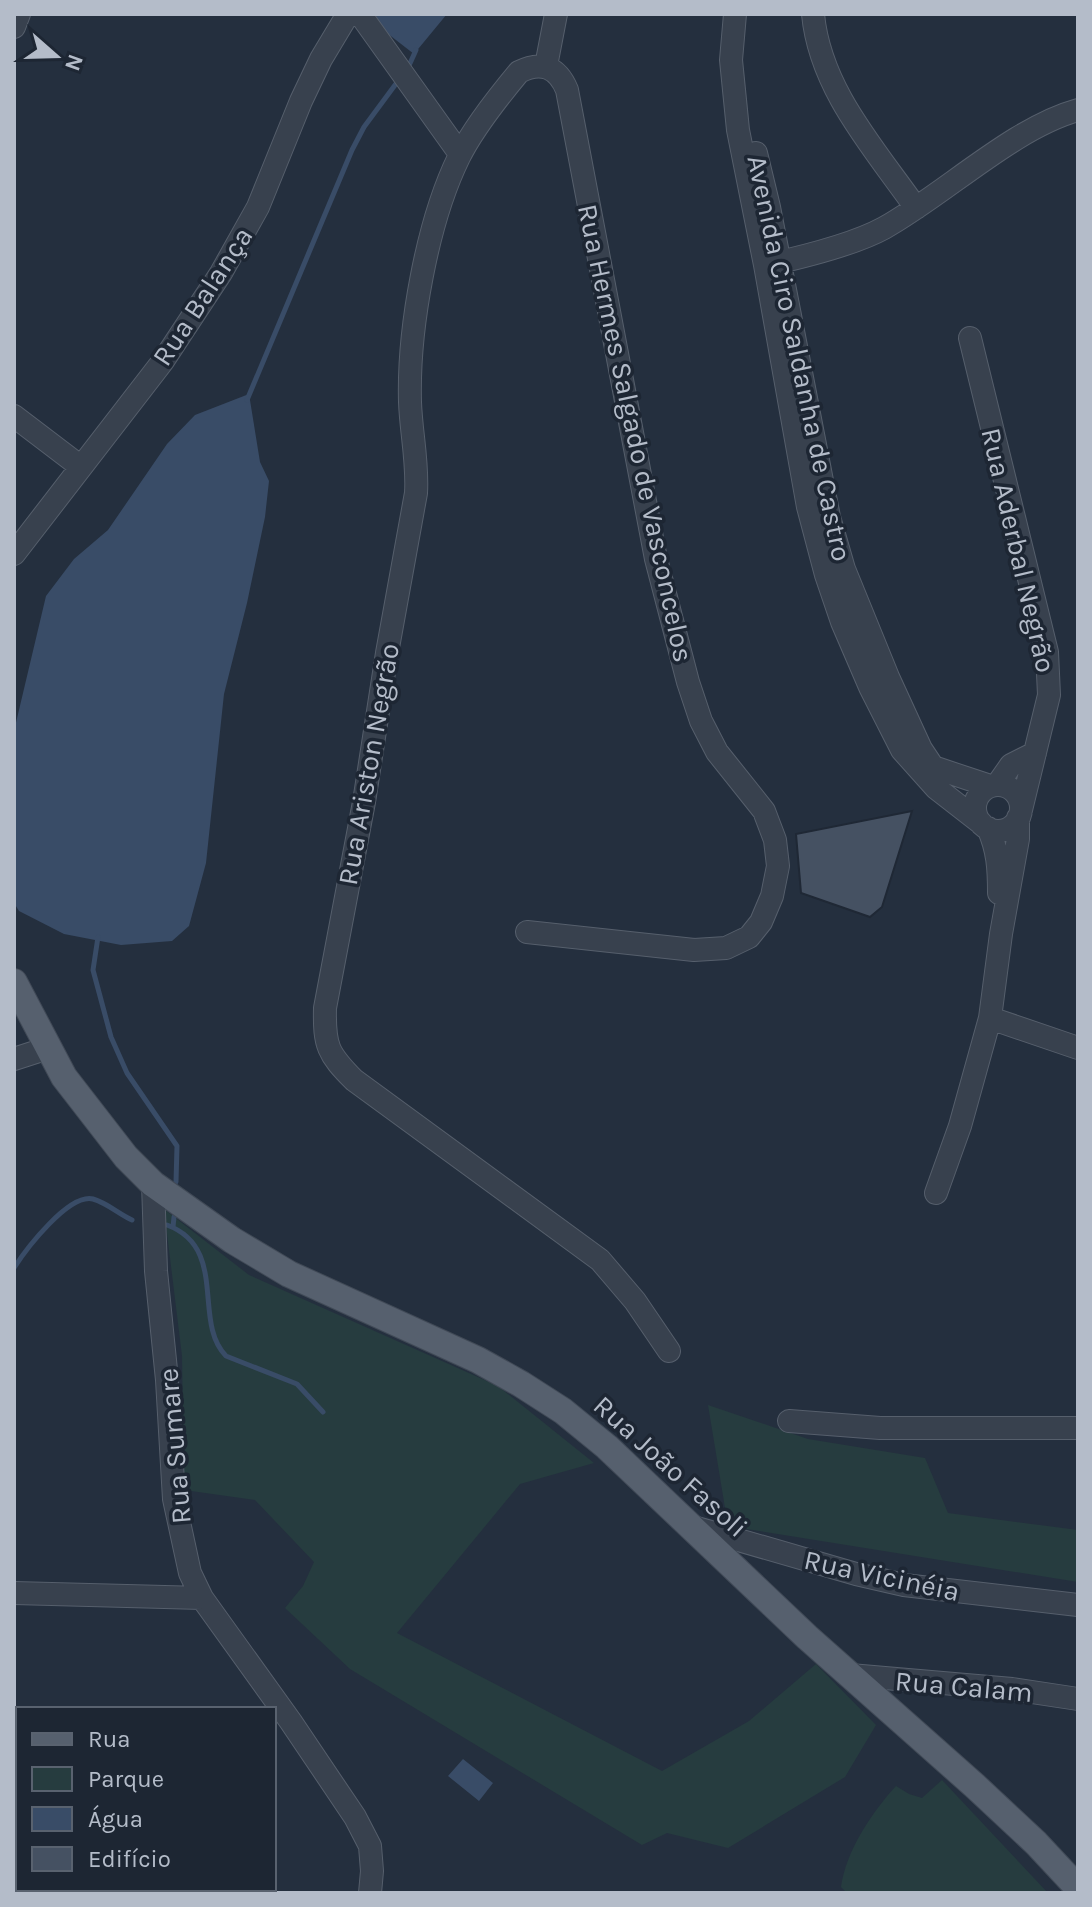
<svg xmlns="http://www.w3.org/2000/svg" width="1092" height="1907" font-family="Karla,sans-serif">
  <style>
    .green { fill: #263c3f }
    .water { fill: #394c67 }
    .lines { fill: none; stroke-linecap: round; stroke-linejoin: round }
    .stream { stroke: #394c67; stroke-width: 5 }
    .building { fill: #455162; stroke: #1f2835; stroke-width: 2 }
    .minor-casing { stroke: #565f6c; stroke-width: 24 }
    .major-casing { stroke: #414a57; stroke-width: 28 }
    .minor { stroke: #38414e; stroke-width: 22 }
    .major { stroke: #56606e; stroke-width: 26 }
    .labels { text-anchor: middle; stroke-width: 7; stroke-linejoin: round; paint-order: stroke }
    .street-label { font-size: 28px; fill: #b4bcc9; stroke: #1d2633 }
  </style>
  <rect width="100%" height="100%" fill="#242f3e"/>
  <path class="green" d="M164 1209 249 1275 498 1386 594 1463 520 1484 397 1633 662 1771 749 1721 816 1664 876 1725 845 1777 728 1848 667 1833 642 1845 350 1669 285 1608 303 1586 314 1562 255 1500 184 1490 182 1356Z
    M708 1405 808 1439 925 1458 948 1513 1078 1530V1582L728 1526Z
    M942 1780 1048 1893H847L841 1887C846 1851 872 1812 896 1786L909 1794 922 1798Z"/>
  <path class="water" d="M375 14H447L414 54 383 30Z
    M249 394 260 462 269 481 265 517 247 603 224 694 206 863 189 926 172 941 121 945 64 934 19 911 14 903V731L46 596 74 559 108 530 167 444 195 415Z
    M463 1759 493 1783 479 1801 448 1776Z"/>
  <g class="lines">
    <path class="stream" d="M407 70 416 50
      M247 400 352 150 364 127 398 81
      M98 937 93 970 111 1037 127 1073 177 1146 176 1182
      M167 1225C229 1248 192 1322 226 1356L297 1384 323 1412
      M173 1227 174 1217
      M14 1268C26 1249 69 1193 93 1199 107 1203 119 1214 132 1220"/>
  </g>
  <path class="building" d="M912 811 882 907 870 917 801 893 796 834Z"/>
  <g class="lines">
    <defs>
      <path id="minor" d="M360 14 460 154
        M735 14 731 60 738 130 765 265 808 507 826 575 842 622 870 687 902 750 936 788 981 823
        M813 14C820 89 874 148 916 208
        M14 27 19 14
        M546 66 556 14
        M756 153 769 207 829 517 844 569 888 677 921 749 933 767 990 786
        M767 265C803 257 853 245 884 228 945 194 1013 128 1078 110
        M970 338 1047 652 1049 695 1021 810
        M14 416 81 467
        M14 554 163 361 221 273 258 207 301 101 321 59 348 14
        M997 785 1011 765 1035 753
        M975 808a23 23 0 1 1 46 0a23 23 0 1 1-46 0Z
        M988 828C998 850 999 869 999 893
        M527 932 694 950 726 948 749 937 761 922 772 896 778 866 775 840 764 811 717 752 701 721 688 682 656 559 567 90C558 68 542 60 519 72 499 96 473 129 459 157 427 222 408 329 410 402 411 432 418 462 416 493L387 653 364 802 325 1008C324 1046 328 1054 354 1080L600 1260 635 1301 669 1351
        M990 1018 1078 1048
        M14 1059 48 1048
        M153 1184 156 1271 167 1380 174 1499 190 1573 202 1598 291 1722 355 1817 370 1846 372 1871 370 1893
        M936 1193 960 1126 990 1018 1001 934 1018 839V818
        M789 1421 880 1428H1078
        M690 1526 856 1574 904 1585 1078 1605
        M14 1593 202 1598
        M850 1675 1012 1689 1078 1699
        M14 1859H18
        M91 1889 95 1893"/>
      <path id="major" d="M14 982 64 1077 126 1157 153 1184 232 1240 289 1274 478 1360 521 1384 563 1411 607 1447 807 1637 975 1786 1036 1843 1078 1888"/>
    </defs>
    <use href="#minor" class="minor-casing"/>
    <use href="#major" class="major-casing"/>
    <use href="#minor" class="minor"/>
    <use href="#major" class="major"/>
  </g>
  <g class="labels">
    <g class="street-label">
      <text transform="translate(202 296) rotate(-57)" y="10">Rua Balança</text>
      <text transform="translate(800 358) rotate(78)" y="10">Avenida Ciro Saldanha de Castro</text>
      <text transform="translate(636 433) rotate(78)" y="10">Rua Hermes Salgado de Vasconcelos</text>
      <text transform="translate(1019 550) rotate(77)" y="10">Rua Aderbal Negrão</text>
      <text transform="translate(368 764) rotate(-80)" y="10">Rua Ariston Negrão</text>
      <text transform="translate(174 1446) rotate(-95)" y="10">Rua Sumare</text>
      <text transform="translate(671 1466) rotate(42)" y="10">Rua João Fasoli</text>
      <text transform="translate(882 1575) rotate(12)" y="10">Rua Vicinéia</text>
      <text transform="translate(964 1686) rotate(5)" y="10">Rua Calam</text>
    </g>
  </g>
  <rect width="1092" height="1907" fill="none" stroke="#b4bcc9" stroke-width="32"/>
  <rect x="16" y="1707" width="260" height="184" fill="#1d2633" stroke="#59626f" stroke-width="2"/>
  <rect x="32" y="1733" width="40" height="12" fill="#56606e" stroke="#59626f" stroke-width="2"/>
  <text x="88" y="1747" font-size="24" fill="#b4bcc9">Rua</text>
  <rect x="32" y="1767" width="40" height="24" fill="#263c3f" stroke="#59626f" stroke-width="2"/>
  <text x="88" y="1787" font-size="24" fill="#b4bcc9">Parque</text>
  <rect x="32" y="1807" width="40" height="24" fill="#394c67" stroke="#59626f" stroke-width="2"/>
  <text x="88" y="1827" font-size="24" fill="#b4bcc9">Água</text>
  <rect x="32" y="1847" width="40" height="24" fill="#455162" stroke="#59626f" stroke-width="2"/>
  <text x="88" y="1867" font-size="24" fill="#b4bcc9">Edifício</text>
  <g transform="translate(56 56) rotate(110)" stroke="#1d2633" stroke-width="6" paint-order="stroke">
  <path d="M0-6L14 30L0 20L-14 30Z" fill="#b4bcc9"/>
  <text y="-12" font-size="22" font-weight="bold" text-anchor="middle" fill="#b4bcc9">N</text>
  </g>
</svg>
